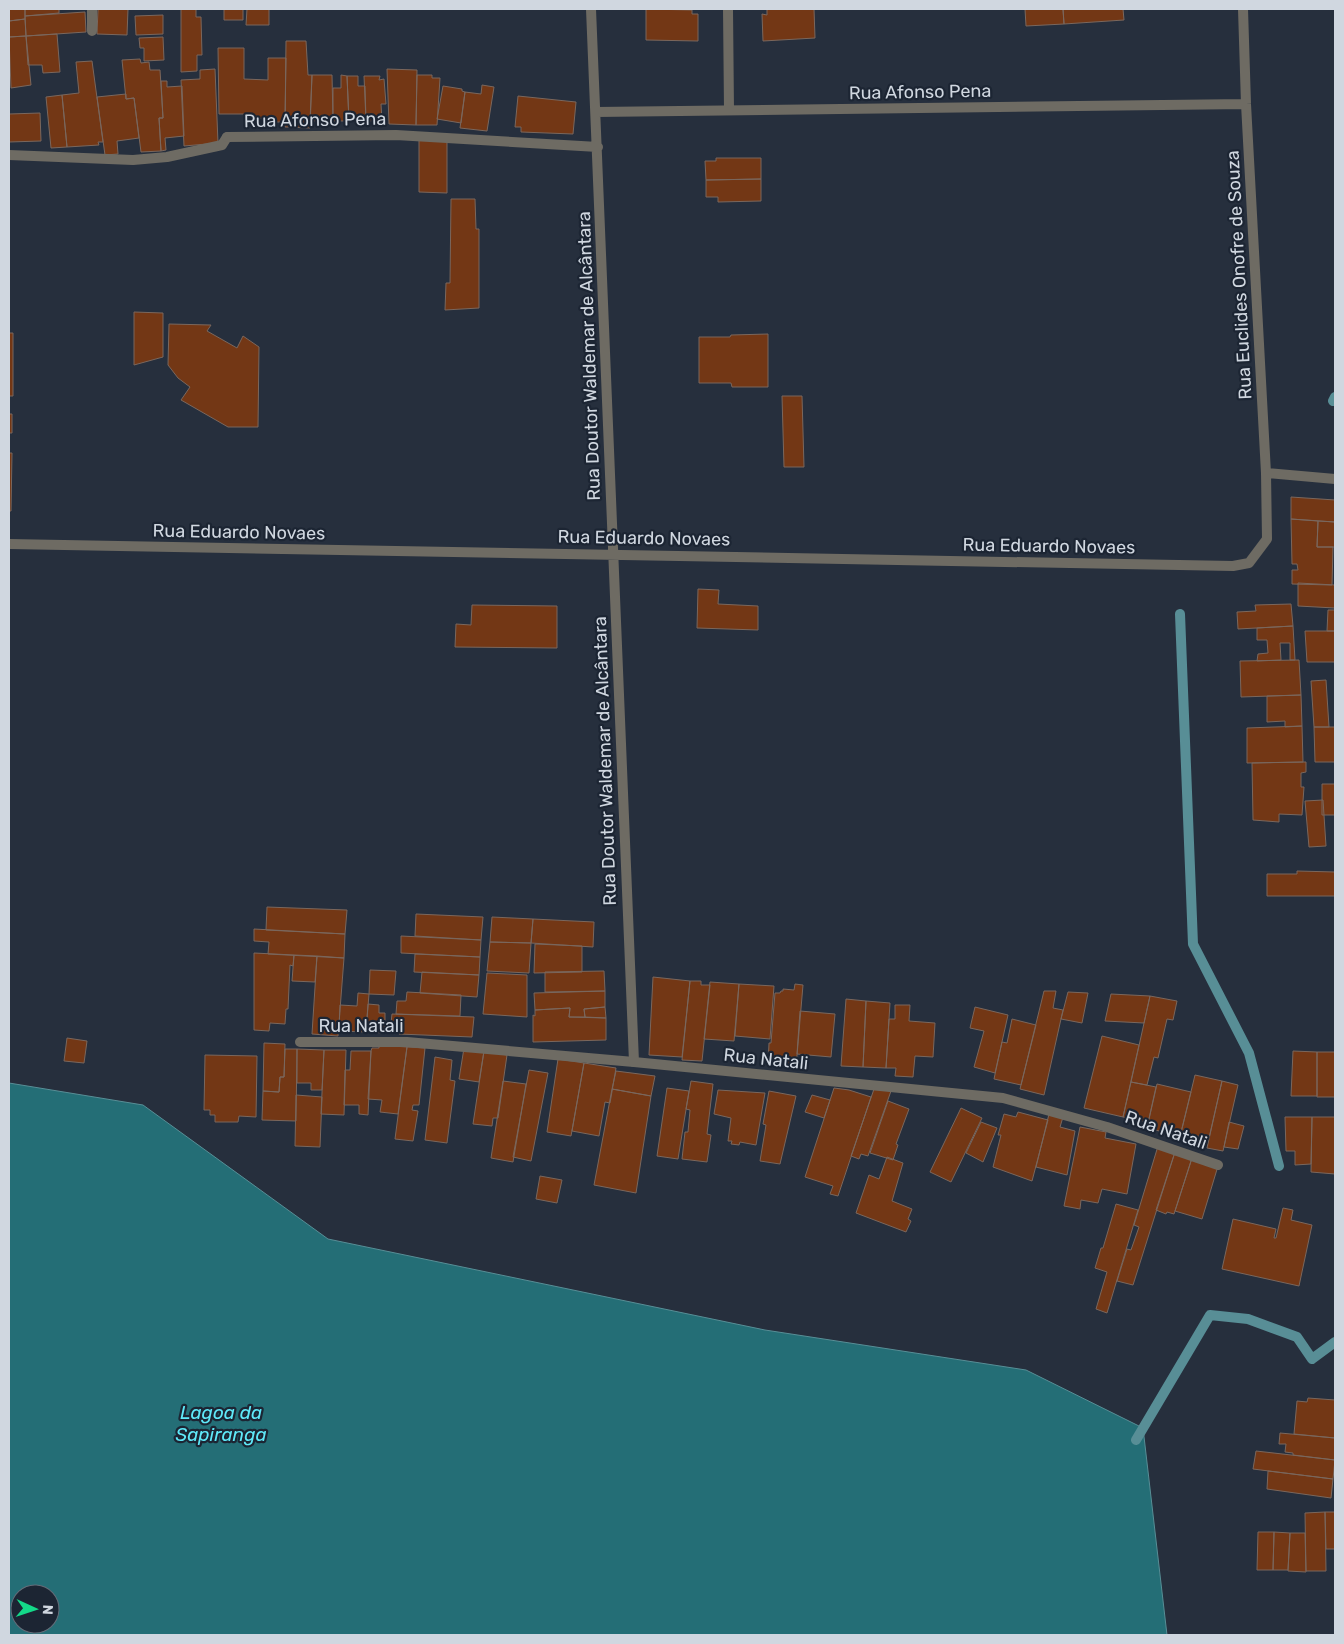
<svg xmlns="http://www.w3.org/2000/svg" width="1344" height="1644" font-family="Rubik,sans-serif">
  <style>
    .water { fill: #246e76; stroke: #588e96; fill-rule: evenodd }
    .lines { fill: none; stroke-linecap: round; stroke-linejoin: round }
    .stream { stroke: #588e96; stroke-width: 10 }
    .building { fill: #733715; stroke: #7a675d }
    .service { stroke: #6e6b63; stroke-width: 10 }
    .minor { stroke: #6e6b63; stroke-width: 10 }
    .labels { text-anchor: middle; stroke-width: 4.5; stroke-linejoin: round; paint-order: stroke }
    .street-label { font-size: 18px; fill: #d0d7e0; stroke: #1c2533 }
    .water-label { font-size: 19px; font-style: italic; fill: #5fe9f9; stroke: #1c2533 }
  </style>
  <rect width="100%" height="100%" fill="#262f3d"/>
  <path class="water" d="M9 1083 143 1105 328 1239 765 1330 1026 1370 1143 1428 1167 1635H9ZM20 1594H50V1624H20Z"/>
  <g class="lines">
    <path class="stream" d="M1333 401 1335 397
      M1180 614 1193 944 1249 1053 1279 1166
      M1136 1440 1210 1315 1248 1319 1297 1337 1312 1359 1335 1342"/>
  </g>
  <path class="building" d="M9 9H25V19L9 21Z
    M25 9H59V13L25 16Z
    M98 9H128L127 35 97 34Z
    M181 9H196V17H201L202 55H197V71L181 72Z
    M224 9H243V20H224Z
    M247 9H269V25H246Z
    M646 9 692 10V14H698V41L646 40Z
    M767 9H814L815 38 763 41 762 14 767 15Z
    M1025 9H1063L1064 24 1026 26Z
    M1063 9H1123L1124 20 1064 24Z
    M85 12 86 32 26 36 25 16Z
    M163 15V34L136 35 135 16Z
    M25 19 26 36 9 37V21Z
    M57 34 60 72 43 73 42 65H28L26 36Z
    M26 36 31 85 11 88 9 37Z
    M163 37 164 60 144 61V48H140L139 38Z
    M286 41H306L308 75H312L310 128 285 127Z
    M218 48H244V79L268 80V58H286L285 122H267V118L251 119V114H219Z
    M140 59 141 63 149 62 150 70H160L163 118H159L161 151 141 152 134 98 126 99 122 60Z
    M92 61 103 142H98L99 145 67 147 62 95 79 93 76 62Z
    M215 69 218 143 184 146 181 80 200 79V70Z
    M387 69 417 70 416 125 389 124Z
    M312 75H332L333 121H310Z
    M341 75 347 76 349 121H333V88H341Z
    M417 75H432V78H440L437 125H416Z
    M347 76H358V86H365L366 121H349Z
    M364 76H380L379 80 384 79 386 104H381L382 121H366Z
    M161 81H167V87L182 86 184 136 165 138 166 150 161 151 159 118H163Z
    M482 85 494 87 487 131 460 128 465 92 481 94Z
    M443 86 462 89V91L465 92 461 123 437 119Z
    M126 94V99L134 98 139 138 117 141 118 154 105 155 97 97Z
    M62 95 67 147 51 148 46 97Z
    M518 96 576 102 573 134 521 132V127H515Z
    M40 113 41 141 9 142V114Z
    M419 140 447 141V193L419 192Z
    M716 158H761V179L706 180 705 161H716Z
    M761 179V201L718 202V197H706V180Z
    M451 199H475L476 229H479V308L445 310 446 283H450Z
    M134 312 163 313V357L134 365Z
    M169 324 211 325 207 331 237 348 243 336 259 347 258 427H228L181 400 190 387 178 378 168 365Z
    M9 333H13V396H9Z
    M768 334V387H732L731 383H699V337H730L731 335Z
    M782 396H802L804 467H784Z
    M9 414H12V433H9Z
    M9 453H12L11 511H9Z
    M1291 497 1335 500V522L1291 519Z
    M1291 519 1318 521 1317 547H1333L1332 585 1292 584V570H1298L1297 564H1292Z
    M1318 521 1335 522V547H1317Z
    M1298 583 1335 585V608L1298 606Z
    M698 589 719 590 718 604 758 606V630L697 628Z
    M1291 604 1293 626 1238 629 1237 612 1256 611 1255 605Z
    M472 605 557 606V648L455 647 456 624 471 625Z
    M1328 610H1335V631H1327Z
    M1293 626 1295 660H1290V643H1280L1281 660 1257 661 1258 654 1268 653 1267 640H1257V628Z
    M1305 631H1335V662H1307Z
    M1299 660 1301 695 1241 697 1240 661Z
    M1326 680 1329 727H1314L1311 681Z
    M1301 695 1302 726 1285 727V721L1267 722V696Z
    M1302 726 1303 762 1247 763V728Z
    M1314 727H1335V762H1315Z
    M1306 762V772L1301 773V787H1304L1302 815 1279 814V822L1253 820 1252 763Z
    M1322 784H1335V815H1322Z
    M1323 800 1326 846 1309 847 1305 801Z
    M1297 871 1335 872V896H1267V874H1297Z
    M267 907 347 910 345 934 266 930Z
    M416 914 483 917 481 940 415 936Z
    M492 917 533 919 531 943 490 942Z
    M533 919 594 922 593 947 531 943Z
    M254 929 345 934 344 958 268 954 269 942 254 941Z
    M401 936 481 940 480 957 401 953Z
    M490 942 531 943 529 973 487 971Z
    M535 944 582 946V972L534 973Z
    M254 953 294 955 293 966 290 965 288 1009H286L285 1024 270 1023 269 1031 254 1030Z
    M415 954 480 957 479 975 414 972Z
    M294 955 317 956 315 982 292 981Z
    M317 956 344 958 338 1036 312 1034Z
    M370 970 396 971 394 995 369 994Z
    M604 971 605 991 545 992V972Z
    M422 972 479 975 477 997 420 993Z
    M487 973 527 975V1017L483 1014Z
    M653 977 690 981 682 1057 649 1055Z
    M690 981H701V985H710L702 1061 682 1060Z
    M710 982 739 984 734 1041 704 1039Z
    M739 984 774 986 770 1039 735 1036Z
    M795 984 803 985 796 1067 768 1065 769 1043H771L775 993H780L781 991H783V989L794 990Z
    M605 991V1007L584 1009 585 1017H569L570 1008 535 1010 534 993Z
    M1044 991H1056L1053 1008 1063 1010 1044 1095 1020 1089Z
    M407 992 461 995 460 1016 396 1014 397 1001H406Z
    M1068 992 1088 993 1082 1023 1061 1019Z
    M358 993 369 994 366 1032 339 1031 340 1005 357 1006Z
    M1111 994 1150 996 1144 1023 1105 1021Z
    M1150 996 1177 1001 1173 1020 1167 1019 1158 1058 1154 1057 1147 1085 1131 1082Z
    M846 999 866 1001 863 1067 841 1066Z
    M866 1001 890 1003 886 1068 863 1067Z
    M368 1004 379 1005V1013H385V1033L366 1032Z
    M895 1005H910L909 1021 935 1023 933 1057 915 1056 913 1077 895 1076 896 1068H886L889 1019H895Z
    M605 1007 606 1018 585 1017 584 1009Z
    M975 1007 1008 1015 995 1073 974 1067 984 1031 970 1028Z
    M570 1008 569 1017 606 1018V1040L533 1042V1015L535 1016V1010Z
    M800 1011 835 1014 831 1057 797 1054Z
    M392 1014 474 1017 472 1037 399 1034V1024L391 1023Z
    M1012 1019 1036 1025 1021 1085 994 1079 1002 1042 1007 1043Z
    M1102 1036 1139 1045 1123 1117 1084 1108Z
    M67 1038 87 1041 84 1063 64 1061Z
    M264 1043 285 1044 284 1077H280L279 1092 263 1091Z
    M379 1045 407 1047 398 1114 380 1112 382 1100 368 1099 371 1051 372 1048H379Z
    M407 1047 425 1048 419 1105H413L412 1110 418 1111 413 1141 395 1139Z
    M464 1048 484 1051 479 1082 459 1079Z
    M285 1049H297L296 1121 262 1120 263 1091 279 1092 280 1077H284Z
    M297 1049 324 1050 322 1090H311V1083H297Z
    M324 1050H346L344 1115 321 1114Z
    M351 1051H371L368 1115 359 1114V1105H344L345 1070H350Z
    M484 1051 507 1055 498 1118H493L492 1126 473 1124Z
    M1293 1051 1317 1052V1096H1291Z
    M1317 1052H1335V1097H1317Z
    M205 1055 257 1056 256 1117 239 1116 238 1122H215V1115H210V1110H204Z
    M435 1057 452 1060 450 1080 455 1081 447 1143 425 1140Z
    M558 1059 584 1063 571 1136 547 1132Z
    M584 1063 616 1068 610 1103 605 1102 599 1136 572 1131Z
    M529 1070 548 1073 531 1161 513 1157Z
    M616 1071 655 1076 651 1096 612 1089Z
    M1195 1075 1222 1081 1209 1138 1181 1133Z
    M503 1081 526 1084 513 1162 491 1158Z
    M691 1081 713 1084 707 1134 711 1135 707 1162 682 1159 685 1132H688L690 1110 686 1109Z
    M1222 1081 1238 1085 1223 1151 1207 1148Z
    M1131 1082 1156 1087 1148 1123 1123 1117Z
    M1157 1084 1191 1092 1180 1136 1147 1128Z
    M667 1088 689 1091 678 1159 657 1156Z
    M834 1088 849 1090 871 1097 838 1196 830 1194 833 1186 805 1177Z
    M612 1089 651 1096 636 1193 594 1185Z
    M874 1089 891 1091 868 1156 861 1154 859 1159 851 1156Z
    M718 1090 765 1093 756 1145 740 1142 739 1145 731 1144 732 1141H728L731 1118 714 1114Z
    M769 1091 796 1096 780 1164 760 1161 766 1125 763 1124Z
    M296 1095 322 1097 320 1147 295 1146Z
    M812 1095 830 1100 824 1118 805 1112Z
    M888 1101 909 1109 896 1144 898 1145 893 1160 870 1153Z
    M961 1108 982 1118 951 1182 930 1172Z
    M1018 1112 1048 1120 1032 1181 993 1167 1001 1135H998L1004 1114 1016 1117Z
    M1049 1114 1063 1117 1060 1127 1075 1131 1067 1175 1036 1167Z
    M1285 1117H1312L1311 1164 1295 1165V1151H1286Z
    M1312 1117H1335V1174L1311 1172Z
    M981 1122 997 1128 983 1162 966 1153Z
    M1229 1122 1244 1126 1238 1149 1224 1147Z
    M1080 1127 1106 1132 1105 1138 1136 1144 1127 1194 1102 1189 1098 1203 1081 1200 1080 1209 1064 1206Z
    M1158 1146 1175 1152 1133 1285 1117 1281 1127 1249 1131 1250 1139 1227 1134 1225Z
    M1175 1152 1192 1158 1174 1214 1167 1212 1166 1214 1156 1210Z
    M887 1157 903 1163 892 1201 912 1209 908 1219 911 1221 906 1232 856 1213 869 1175 879 1179Z
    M1192 1158 1218 1166 1202 1219 1175 1211Z
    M540 1176 562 1180 557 1203 536 1199Z
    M1116 1204 1138 1210 1107 1313 1096 1309 1107 1272 1095 1268 1101 1248H1103Z
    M1283 1208 1293 1210 1291 1220 1312 1225 1299 1286 1222 1269 1233 1219 1276 1229 1274 1238H1276Z
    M1308 1398 1335 1400V1438L1294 1434 1297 1401 1307 1402Z
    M1280 1433 1335 1438V1460L1293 1455V1453L1285 1452 1286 1444H1279Z
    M1256 1451 1335 1460 1333 1479 1253 1469Z
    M1268 1471 1333 1479 1331 1498 1267 1489Z
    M1325 1512 1326 1571H1306L1305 1513Z
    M1325 1512H1335V1549H1326Z
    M1258 1532H1274L1273 1570H1257Z
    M1274 1532 1290 1533 1288 1570H1273Z
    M1290 1533H1305L1306 1572 1288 1571Z"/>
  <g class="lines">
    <path class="service" d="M9 155 133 160 167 157 222 145 227 137
      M300 1042H407L634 1062"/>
    <path class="minor" d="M591 9 634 1062 1003 1098 1107 1127 1218 1165
      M728 9 729 110
      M92 31V9
      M596 112 1246 104
      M227 137 396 135 598 147
      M1266 473 1335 479
      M9 544 1233 566 1249 563 1267 539 1266 473 1246 104 1243 9"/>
  </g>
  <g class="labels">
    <g class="street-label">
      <text transform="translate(920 92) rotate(-1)" y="6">Rua Afonso Pena</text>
      <text transform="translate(315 120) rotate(-1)" y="6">Rua Afonso Pena</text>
      <text transform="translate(1239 275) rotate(-93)" y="6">Rua Euclides Onofre de Souza</text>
      <text transform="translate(589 356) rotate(-92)" y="6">Rua Doutor Waldemar de Alcântara</text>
      <text transform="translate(239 532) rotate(1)" y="6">Rua Eduardo Novaes</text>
      <text transform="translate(644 538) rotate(1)" y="6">Rua Eduardo Novaes</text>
      <text transform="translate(1049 546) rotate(1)" y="6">Rua Eduardo Novaes</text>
      <text transform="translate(605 761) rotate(-92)" y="6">Rua Doutor Waldemar de Alcântara</text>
      <text x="361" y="1032">Rua Natali</text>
      <text transform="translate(766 1059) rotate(6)" y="6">Rua Natali</text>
      <text transform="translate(1166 1130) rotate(19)" y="6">Rua Natali</text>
    </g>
    <g class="water-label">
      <text x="221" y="1419">Lagoa da<tspan x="221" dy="22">Sapiranga</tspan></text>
    </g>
  </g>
  <rect width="1344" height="1644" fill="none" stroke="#d0d7e0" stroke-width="20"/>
  <g transform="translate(35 1609) rotate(93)"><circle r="24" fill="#1c2533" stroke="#646c78"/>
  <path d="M0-4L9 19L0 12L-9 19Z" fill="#14d989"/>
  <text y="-8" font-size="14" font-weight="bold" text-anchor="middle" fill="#d0d7e0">N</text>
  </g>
</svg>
